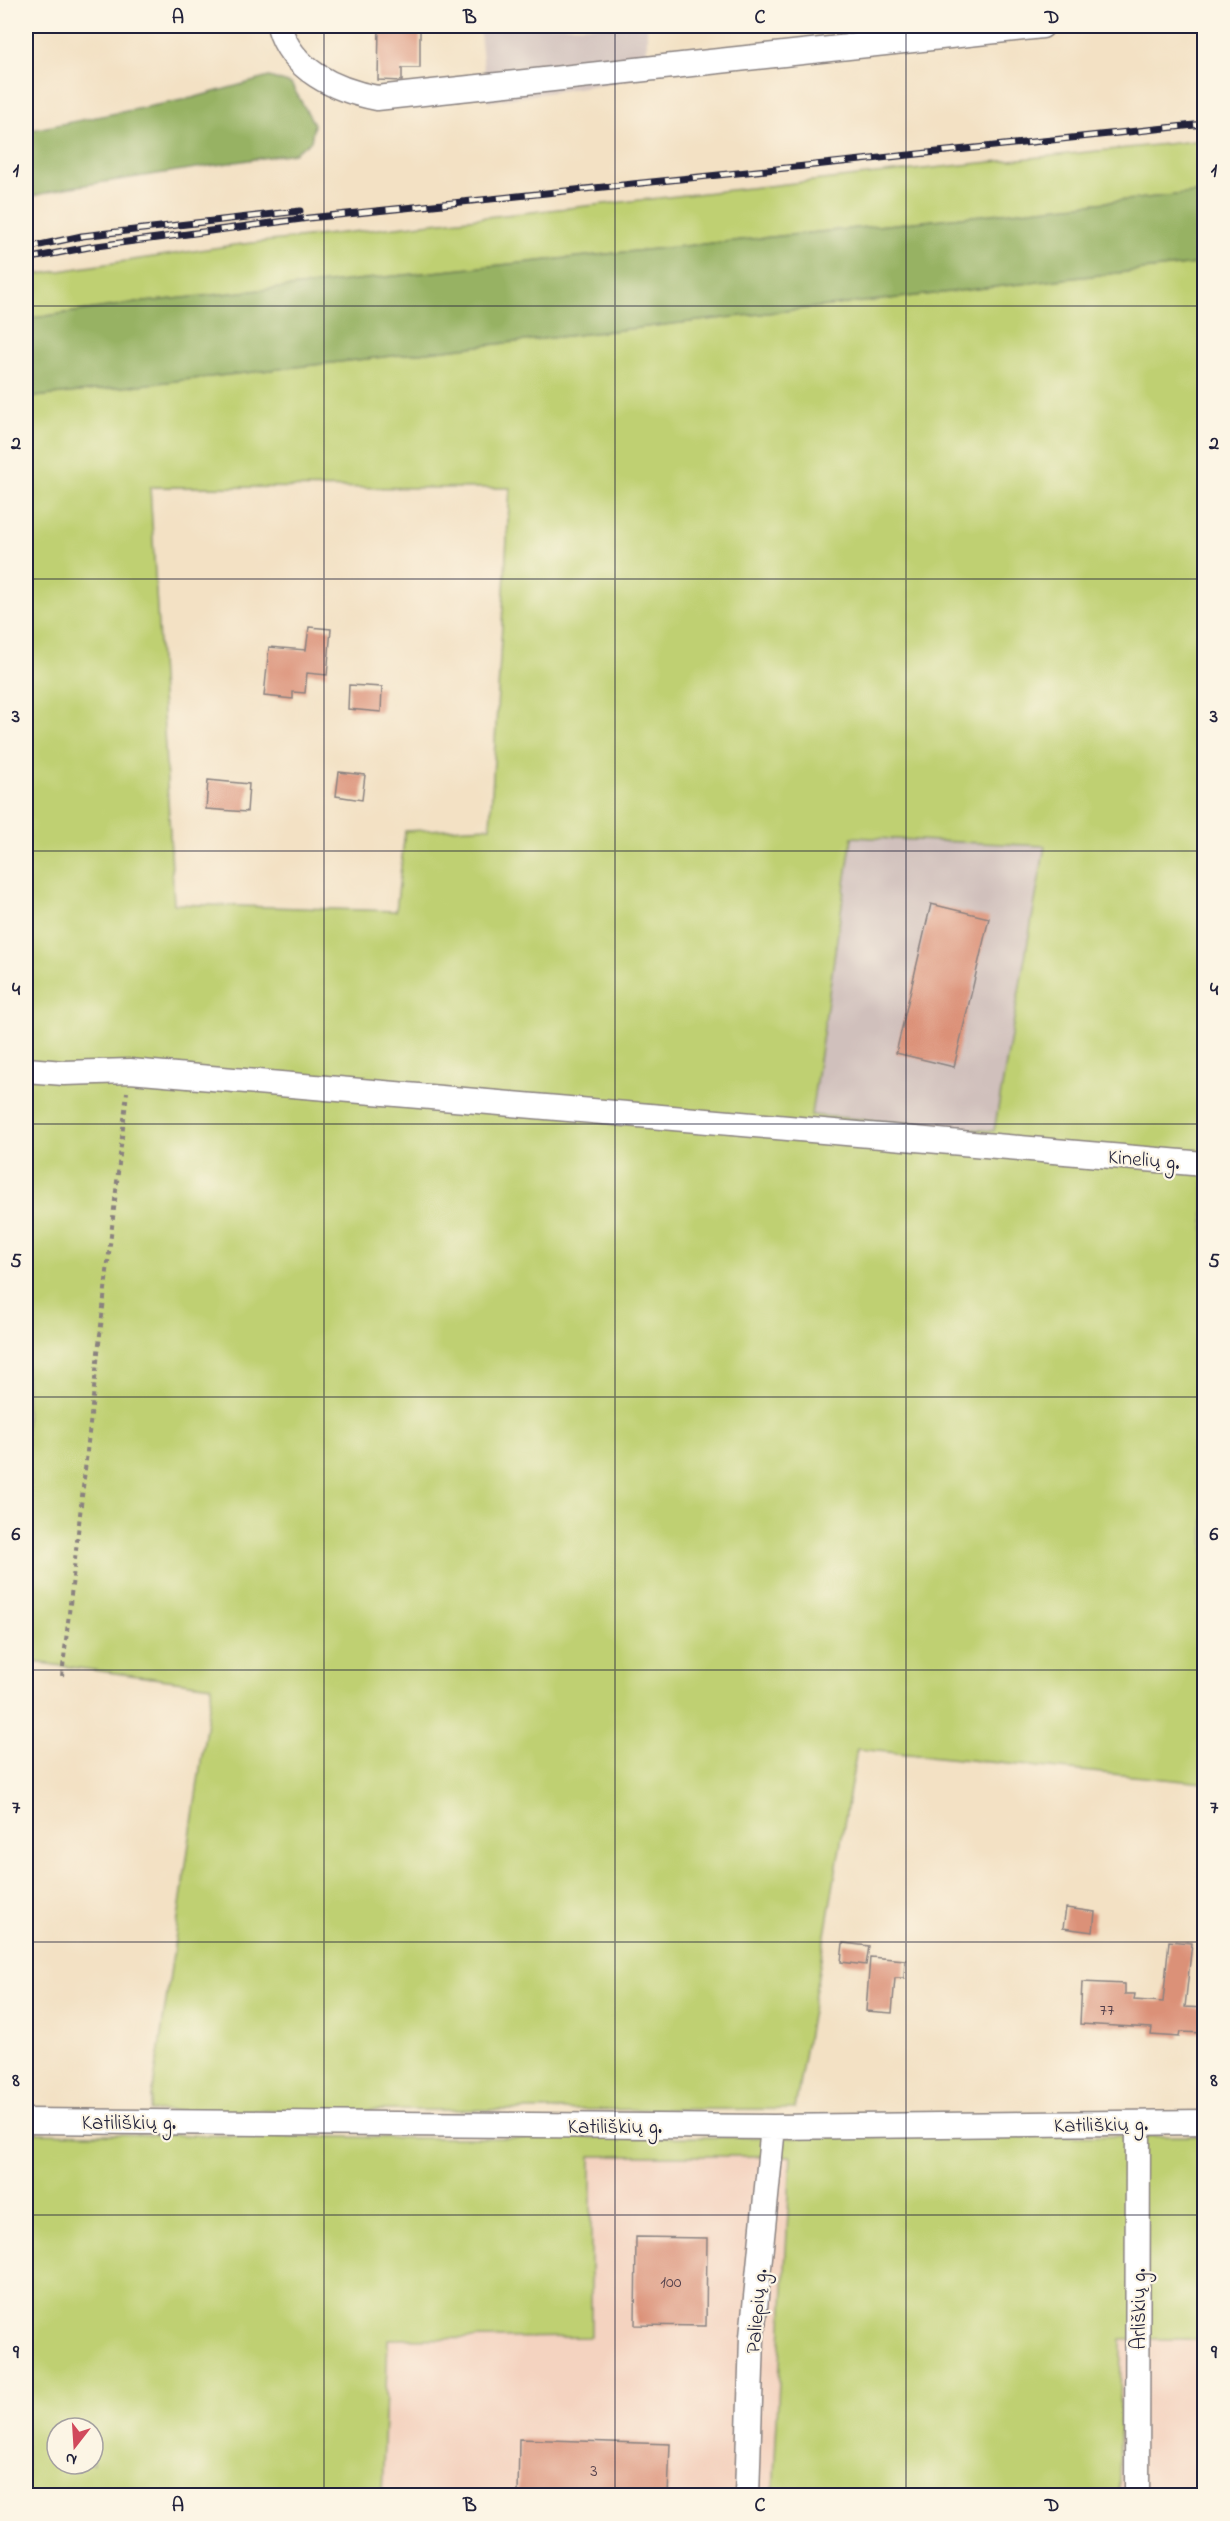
<svg xmlns="http://www.w3.org/2000/svg" width="1230" height="2521" font-family="'Indie Flower',sans-serif">
  <style>
    .built { fill: #f4d3c0 }
    .industrial { fill: #d0c0bc }
    .green { fill: #bfd072; stroke: #707956; stroke-width: 1.5; fill-rule: evenodd }
    .forest { fill: #97b264; stroke: #5c6a50; stroke-width: 1.5 }
    .building { fill: #db9178 }
    .lines { fill: none; stroke-linecap: round; stroke-linejoin: round }
    .street-casing { stroke: #8a8280; stroke-width: 27 }
    .path { stroke: #8a8280; stroke-width: 4; stroke-dasharray: 4.5 4.5; stroke-linecap: butt }
    .street { stroke: #fff; stroke-width: 24 }
    .rail-casing { stroke: #22223b; stroke-width: 7 }
    .rail { stroke: #fcf5e5; stroke-width: 4.5; stroke-dasharray: 14; stroke-linecap: butt }
    .grid { fill: none; stroke: #22223b; stroke-width: 1.5; stroke-opacity: 0.55 }
    .labels { text-anchor: middle; stroke-width: 4.5; stroke-linejoin: round; paint-order: stroke }
    .number-label { font-size: 18px; fill: #503e4a }
    .street-label { font-size: 21px; fill: #22223b; stroke: #fcf5e5 }
    .neatline { fill: none; stroke: #22223b; stroke-width: 2 }
    .grid-label { font-size: 20px; text-anchor: middle; font-weight: bold; fill: #22223b }
  </style>
  <rect width="100%" height="100%" fill="#fcf5e5"/>
  <filter id="ink" filterUnits="userSpaceOnUse"><feTurbulence type="fractalNoise" baseFrequency=".0167" numOctaves="2"/><feDisplacementMap in="SourceGraphic" scale="12" xChannelSelector="R" yChannelSelector="G"/><feConvolveMatrix kernelMatrix="1 2 1 2 8 2 1 2 1" color-interpolation-filters="sRGB"/></filter>
  <filter id="wash" filterUnits="userSpaceOnUse"><feTurbulence type="fractalNoise" baseFrequency=".008" numOctaves="4" result="noise"/><feDisplacementMap in="SourceGraphic" scale="24" xChannelSelector="R" yChannelSelector="G"/><feGaussianBlur stdDeviation="1.35" result="paint"/><feColorMatrix in="noise" values="0 0 0 0 0 0 0 0 0 0 0 0 0 0 0 0 0 1.4 0 .05"/><feComposite in="paint" operator="in"/></filter>
  <g filter="url(#wash)">
    <rect width="100%" height="100%" fill="#f3e1c4"/>
    <path class="built" d="M591 2156H791L773 2495 382 2496 388 2339 591 2337Z
      M1120 2338 1204 2339V2495L1119 2496Z"/>
    <path class="industrial" d="M479 26H647V77L488 102Z
      M852 837 1045 845 994 1131 811 1115Z"/>
    <path class="green" d="M1204 140V192L135 303 26 319V276L234 245 894 172Z
      M1204 263V1783L857 1749 795 2109 150 2111 212 1686 26 1661V398ZM150 487 510 488 490 827 405 831 396 911 174 904ZM852 837 1045 846 994 1131 811 1115Z
      M26 2133 415 2138 1204 2136V2339H1121L1119 2495H773L791 2156H591V2337L388 2339 382 2495 26 2496ZM57 2428H93V2464H57Z"/>
    <path class="forest" d="M269 77 291 84 314 124 311 141 294 153 65 188 26 198V131L192 98Z
      M1204 192V263L26 398V319L135 303Z"/>
    <g id="blocks">
      <path class="building" d="M379 26H420V68H402V81L378 80Z
        M309 627 331 629 327 675 307 673 305 693 293 692V699L264 696 269 647 306 650Z
        M349 685 382 687 381 712 348 709Z
        M339 772 365 775 362 800 336 796Z
        M208 780 249 784 247 812 206 809Z
        M931 904 989 918 954 1067 896 1053Z
        M1066 1908 1095 1912 1093 1932 1063 1928Z
        M1169 1941 1192 1943 1185 2007 1204 2008V2033L1180 2032 1179 2037 1151 2035 1152 2028 1080 2024 1082 1982 1125 1984V1994H1135L1134 2000 1163 2002Z
        M843 1943 869 1946 866 1965 841 1962Z
        M870 1957 905 1960 904 1978H895L892 2013 866 2011Z
        M636 2237 707 2238 706 2326 635 2325Z
        M519 2439 670 2444 668 2496H518Z"/>
    </g>
  </g>
  <g filter="url(#ink)">
    <use href="#blocks" fill-opacity="0" stroke="#8a8280" stroke-width="1.5"/>
    <g class="lines">
      <defs>
        <path id="street" d="M279 26C291 70 335 90 377 98L1042 26
          M26 1070 64 1073 130 1071 1204 1164
          M26 2121 773 2127 1204 2122
          M747 2496 752 2337 773 2127
          M1137 2496 1138 2123"/>
      </defs>
      <use href="#street" class="street-casing"/>
      <path class="path" d="M62 1676 127 1092"/>
      <use href="#street" class="street"/>
      <defs>
        <path id="rail" d="M26 248 82 236 300 211
          M26 259 89 247 309 218 1204 124"/>
      </defs>
      <use href="#rail" class="rail-casing"/>
      <use href="#rail" class="rail"/>
    </g>
  </g>
  <path class="grid" d="M324 26V2496M615 26V2496M906 26V2496M26 306H1204M26 579H1204M26 851H1204M26 1124H1204M26 1397H1204M26 1670H1204M26 1942H1204M26 2215H1204"/>
  <g class="labels">
    <g class="number-label">
      <text x="1107" y="2015">77</text>
      <text x="671" y="2287">100</text>
      <text x="594" y="2476">3</text>
    </g>
    <g class="street-label">
      <text transform="translate(1144 1159) rotate(5)" y="7">Kinelių g.</text>
      <text x="129" y="2129">Katiliškių g.</text>
      <text transform="translate(1101 2124) rotate(-1)" y="7">Katiliškių g.</text>
      <text x="615" y="2133">Katiliškių g.</text>
      <text transform="translate(1138 2309) rotate(-90)" y="7">Arliškių g.</text>
      <text transform="translate(756 2311) rotate(-85)" y="7">Paliepių g.</text>
    </g>
  </g>
  <rect width="1230" height="2521" fill="none" stroke="#fcf5e5" stroke-width="66"/>
  <g transform="translate(75 2446) rotate(197)"><circle r="28" fill="#fcf5e5" stroke="#a5a1a1" stroke-width="1.5"/>
  <path d="M0-4.5L10 22L0 15L-10 22Z" fill="#d1495b"/>
  <text y="-9" font-size="16" font-weight="bold" text-anchor="middle" fill="#22223b">N</text>
  </g>
  <rect x="33" y="33" width="1164" height="2455" class="neatline"/>
  <g class="grid-label">
    <text x="178" y="23">A</text>
    <text x="470" y="23">B</text>
    <text x="760" y="23">C</text>
    <text x="1052" y="23">D</text>
    <text x="16" y="176">1</text>
    <text x="1214" y="176">1</text>
    <text x="16" y="449">2</text>
    <text x="1214" y="449">2</text>
    <text x="16" y="722">3</text>
    <text x="1214" y="722">3</text>
    <text x="16" y="995">4</text>
    <text x="1214" y="995">4</text>
    <text x="16" y="1267">5</text>
    <text x="1214" y="1267">5</text>
    <text x="16" y="1540">6</text>
    <text x="1214" y="1540">6</text>
    <text x="16" y="1813">7</text>
    <text x="1214" y="1813">7</text>
    <text x="16" y="2086">8</text>
    <text x="1214" y="2086">8</text>
    <text x="16" y="2358">9</text>
    <text x="1214" y="2358">9</text>
    <text x="178" y="2511">A</text>
    <text x="470" y="2511">B</text>
    <text x="760" y="2511">C</text>
    <text x="1052" y="2511">D</text>
  </g>
</svg>
